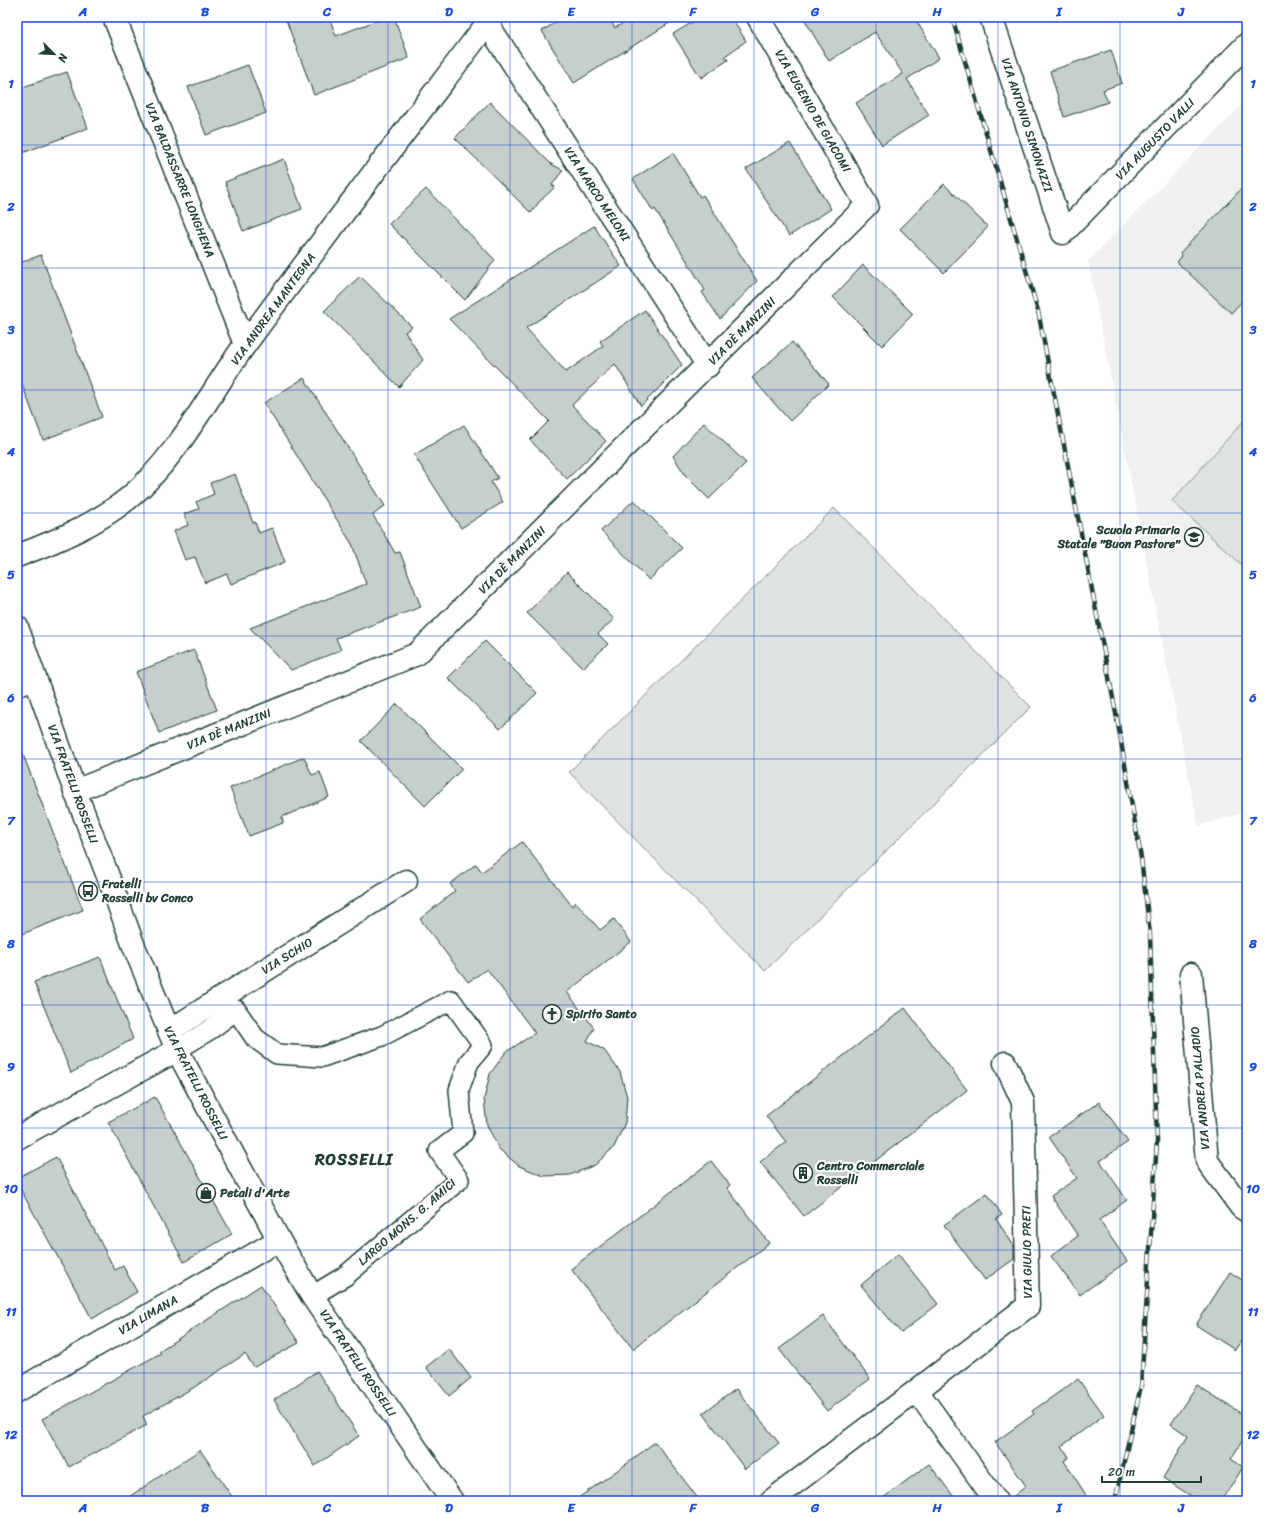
<svg xmlns="http://www.w3.org/2000/svg" width="1264" height="1518" font-family="Sriracha,sans-serif">
  <style>
    .built { fill: #eef1f0 }
    .green { fill: #dee3e2; stroke: #7e908b }
    .building { fill: #c7cfcc; stroke: #1f3d34 }
    .lines { fill: none; stroke-linecap: round; stroke-linejoin: round }
    .service-casing { stroke: #1f3d34; stroke-width: 22 }
    .minor-casing { stroke: #1f3d34; stroke-width: 25 }
    .tertiary-casing { stroke: #1f3d34; stroke-width: 25 }
    .service { stroke: #fff; stroke-width: 19 }
    .minor { stroke: #fff; stroke-width: 22 }
    .tertiary { stroke: #fff; stroke-width: 22 }
    .rail-casing { stroke: #1f3d34; stroke-width: 4.5 }
    .rail { stroke: #fff; stroke-width: 3; stroke-dasharray: 9; stroke-linecap: butt }
    .grid { fill: none; stroke: #1d4ed8; stroke-width: 1; stroke-opacity: 0.55 }
    .labels { text-anchor: middle; stroke-width: 4; stroke-linejoin: round; paint-order: stroke }
    .street-label { font-size: 12px; fill: #1f3d34; stroke: #fff }
    .poi-label { font-size: 12px; font-weight: bold; fill: #1f3d34; stroke: #fff; text-anchor: start }
    .district-label { font-size: 16px; font-weight: bold; letter-spacing: 1px; fill: #1f3d34; stroke: #fff }
    .neatline { fill: none; stroke: #1d4ed8; stroke-width: 1.5 }
    .grid-label { font-size: 13px; text-anchor: middle; font-weight: bold; fill: #1d4ed8 }
  </style>
  <rect width="100%" height="100%" fill="#fff"/>
  <filter id="ink" filterUnits="userSpaceOnUse"><feTurbulence type="fractalNoise" baseFrequency=".025" numOctaves="2"/><feDisplacementMap in="SourceGraphic" scale="8" xChannelSelector="R" yChannelSelector="G"/><feConvolveMatrix kernelMatrix="1 2 1 2 8 2 1 2 1" color-interpolation-filters="sRGB"/></filter>
  <g filter="url(#ink)">
    <path class="built" d="M1247 100V812L1198 826 1088 261Z"/>
    <path class="green" d="M1247 417V557L1241 564 1172 501Z
      M834 508 1031 707 765 971 569 772Z"/>
    <path class="building" d="M285 17H329L336 36 386 17H394L409 58 314 95Z
      M564 17H608L615 28 633 17H679L574 83 542 31Z
      M701 17H731L746 41 725 56 728 60 701 78 673 34Z
      M803 17H914L939 58 907 79 929 115 882 145 856 103 903 74 875 32 829 61Z
      M1111 50 1122 83 1103 90 1108 102 1064 117 1050 71Z
      M248 65 266 113 206 135 188 87Z
      M67 72 88 128 17 155V89Z
      M490 102 551 164 563 170 552 185 555 187 539 202 531 213 455 138Z
      M790 143 831 209 789 236 746 169Z
      M673 153 700 197 703 195 757 281 720 319 702 292 705 290 655 209 653 211 633 179Z
      M284 159 302 209 243 231 225 182Z
      M1247 183V296L1231 313 1177 262 1182 256 1180 253Z
      M944 184 988 227 944 273 900 229Z
      M426 189 495 260 465 300 389 224Z
      M594 226 621 266 526 328 566 372 603 346 600 341 645 310 682 365 641 406 615 364 572 405 606 441 567 479 530 440 549 421 449 319Z
      M41 255 102 417 43 440 17 371V264Z
      M863 265 913 314 882 346 833 297Z
      M360 276 412 327 405 332 423 360 399 387 324 311Z
      M792 342 829 384 790 421 752 378Z
      M304 378 385 506 373 515 395 553 400 552 421 607 336 638 341 650 291 670 250 628 366 584 352 544 264 403Z
      M704 423 746 463 709 499 686 476 673 456Z
      M464 425 498 478 491 482 503 502 461 528 414 455Z
      M235 474 253 523 255 522 259 533 272 528 285 562 231 584 227 574 205 583 195 557 185 560 174 531 188 525 184 514 199 509 196 502 214 494 210 483Z
      M634 500 682 548 649 580 601 531Z
      M567 572 614 619 598 634 608 644 583 668 527 613Z
      M485 641 537 693 500 729 448 678Z
      M194 650 217 710 159 733 136 672Z
      M397 704 462 769 425 806 361 741Z
      M17 744H19L83 910 17 936Z
      M304 757 312 775 320 772 329 797 282 817 283 823 249 836 230 788Z
      M522 842 572 906 576 902 600 930 614 919 631 942 567 992 594 1028 587 1041 604 1050 620 1072 627 1097 625 1123 614 1147 595 1165 570 1175 544 1176 519 1166 499 1149 487 1125 484 1099 490 1074 506 1052 535 1033 487 969 468 982 420 919 455 891 450 884 476 864 482 872Z
      M100 957 133 1039 71 1073 34 982Z
      M905 1008 967 1090 804 1216 760 1162 786 1142 766 1116Z
      M155 1097 232 1234 184 1262 108 1122Z
      M1099 1102 1128 1142 1100 1161 1127 1200 1099 1220 1127 1261 1080 1295 1051 1256 1078 1236 1051 1196 1077 1178 1049 1137Z
      M56 1157 115 1270 123 1266 137 1292 92 1319 17 1183V1178Z
      M711 1161 730 1185 727 1188 769 1243 633 1349 571 1269Z
      M987 1193 1002 1215 996 1219 1014 1246V1259L985 1280 944 1225Z
      M898 1254 938 1304 901 1333 861 1285Z
      M1230 1272 1247 1283V1332L1235 1350 1196 1325Z
      M261 1285 299 1343 254 1367 245 1354 193 1388 143 1416 147 1425 69 1467 42 1419 161 1353 159 1351Z
      M823 1316 870 1379 827 1411 779 1349Z
      M449 1349 471 1378 449 1396 426 1367Z
      M317 1371 359 1436 315 1466 274 1400Z
      M1078 1379 1104 1415 1062 1446 1069 1457 1064 1461 1090 1501H1008L1026 1486 995 1442 1034 1414 1032 1411Z
      M1197 1385 1247 1417V1433L1231 1459 1243 1467 1222 1501H1199L1163 1478 1188 1436 1171 1424Z
      M736 1389 779 1443 745 1469 703 1413Z
      M655 1442 700 1501H574L629 1462Z
      M200 1450 235 1501H123L160 1476Z
      M929 1464 957 1501H879Z"/>
    <g class="lines">
      <defs>
        <path id="service" d="M177 1050 211 1029 236 1010 255 1038 277 1054 322 1057 382 1036 451 1000 483 1045 469 1062 459 1090 463 1133 439 1151 459 1180 345 1276 312 1296"/>
        <path id="minor" d="M114 17 245 344
          M991 17 1063 233 1247 44
          M487 23 708 366
          M17 556C57 541 97 524 130 497 179 456 210 392 247 342 327 233 410 125 492 17
          M17 685 34 677
          M75 791 417 654 867 205 758 17
          M1191 974 1207 1161 1241 1207 1247 1211
          M169 1031 406 881
          M17 1138 177 1050
          M17 1391 279 1240
          M917 1391 996 1501
          M771 1501 1028 1306 1023 1102 1005 1063"/>
        <path id="tertiary" d="M17 627 75 791 111 884 133 944 177 1050 279 1240 312 1296 452 1501"/>
      </defs>
      <use href="#service" class="service-casing"/>
      <use href="#minor" class="minor-casing"/>
      <use href="#tertiary" class="tertiary-casing"/>
      <use href="#service" class="service"/>
      <use href="#minor" class="minor"/>
      <use href="#tertiary" class="tertiary"/>
      <defs>
        <path id="rail" d="M952 17 1038 311 1118 724 1141 858 1150 934 1157 1141 1141 1386 1115 1501"/>
      </defs>
      <use href="#rail" class="rail-casing"/>
      <use href="#rail" class="rail"/>
    </g>
  </g>
  <path class="grid" d="M144 17V1501M266 17V1501M388 17V1501M510 17V1501M632 17V1501M754 17V1501M876 17V1501M998 17V1501M1120 17V1501M17 145H1247M17 268H1247M17 390H1247M17 513H1247M17 636H1247M17 759H1247M17 882H1247M17 1005H1247M17 1128H1247M17 1250H1247M17 1373H1247"/>
  <defs>
    <symbol id="school-ring" viewBox="-11 -11 22 22"><circle r="9.5" fill="#fff" stroke="#1f3d34" stroke-width="1.5"/><path d="M0-5L7-2L0 1L-7-2ZM-4 1L0 2.5L4 1V4Q0 6-4 4Z" fill="#1f3d34"/></symbol>
    <symbol id="bus-ring" viewBox="-11 -11 22 22"><circle r="9.5" fill="#fff" stroke="#1f3d34" stroke-width="1.5"/><path d="M-5-6H5V4H4V6H2V4H-2V6H-4V4H-5ZM-3.5-4V0h7V-4ZM-3.5 1.2v1.5H-2V1.2ZM2 1.2v1.5H3.5V1.2Z" fill="#1f3d34"/></symbol>
    <symbol id="church-ring" viewBox="-11 -11 22 22"><circle r="9.5" fill="#fff" stroke="#1f3d34" stroke-width="1.5"/><path d="M-1.2-6h2.4v3.5h3.3v2.4h-3.3V6h-2.4V-.1h-3.3v-2.4h3.3Z" fill="#1f3d34"/></symbol>
    <symbol id="building-ring" viewBox="-11 -11 22 22"><circle r="9.5" fill="#fff" stroke="#1f3d34" stroke-width="1.5"/><path d="M-4-6H4V6H1V3H-1V6H-4ZM-2.5-4.3h1.7v1.8h-1.7ZM.8-4.3h1.7v1.8H.8ZM-2.5-1h1.7V.8h-1.7ZM.8-1h1.7V.8H.8Z" fill="#1f3d34"/></symbol>
    <symbol id="shop-ring" viewBox="-11 -11 22 22"><circle r="9.5" fill="#fff" stroke="#1f3d34" stroke-width="1.5"/><path d="M-5-2.5h2.3a2.7 3.5 0 0 1 5.4 0H5L5.5 6h-11ZM-1.5-2.5h3a1.5 2.3 0 0 0-3 0Z" fill="#1f3d34"/></symbol>
  </defs>
  <g fill-rule="evenodd">
    <use href="#school-ring" x="1183" y="526" width="22" height="22"/>
    <use href="#bus-ring" x="77" y="880" width="22" height="22"/>
    <use href="#church-ring" x="541" y="1003" width="22" height="22"/>
    <use href="#building-ring" x="792" y="1162" width="22" height="22"/>
    <use href="#shop-ring" x="195" y="1182" width="22" height="22"/>
  </g>
  <g class="labels">
    <g class="street-label">
      <text transform="translate(813 111) rotate(60)" y="4">VIA EUGENIO DE GIACOMI</text>
      <text transform="translate(1027 125) rotate(72)" y="4">VIA ANTONIO SIMONAZZI</text>
      <text transform="translate(1155 139) rotate(-46)" y="4">VIA AUGUSTO VALLI</text>
      <text transform="translate(180 180) rotate(68)" y="4">VIA BALDASSARRE LONGHENA</text>
      <text transform="translate(597 194) rotate(57)" y="4">VIA MARCO MELONI</text>
      <text transform="translate(273 309) rotate(-54)" y="4">VIA ANDREA MANTEGNA</text>
      <text transform="translate(742 331) rotate(-45)" y="4">VIA DÈ MANZINI</text>
      <text transform="translate(512 560) rotate(-45)" y="4">VIA DÈ MANZINI</text>
      <text transform="translate(229 729) rotate(-22)" y="4">VIA DÈ MANZINI</text>
      <text transform="translate(73 784) rotate(70)" y="4">VIA FRATELLI ROSSELLI</text>
      <text transform="translate(287 956) rotate(-32)" y="4">VIA SCHIO</text>
      <text transform="translate(196 1083) rotate(63)" y="4">VIA FRATELLI ROSSELLI</text>
      <text transform="translate(1200 1088) rotate(-95)" y="4">VIA ANDREA PALLADIO</text>
      <text transform="translate(407 1222) rotate(-41)" y="4">LARGO MONS. G. AMICI</text>
      <text transform="translate(1027 1252) rotate(-91)" y="4">VIA GIULIO PRETI</text>
      <text transform="translate(148 1315) rotate(-30)" y="4">VIA LIMANA</text>
      <text transform="translate(358 1363) rotate(56)" y="4">VIA FRATELLI ROSSELLI</text>
    </g>
    <g class="poi-label">
      <text x="1180" y="534" text-anchor="end">Scuola Primaria<tspan x="1180" dy="14">Statale "Buon Pastore"</tspan></text>
      <text x="102" y="888">Fratelli<tspan x="102" dy="14">Rosselli bv Conco</tspan></text>
      <text x="566" y="1018">Spirito Santo</text>
      <text x="817" y="1170">Centro Commerciale<tspan x="817" dy="14">Rosselli</tspan></text>
      <text x="220" y="1197">Petali d'Arte</text>
    </g>
    <g class="district-label">
      <text x="354" y="1165">ROSSELLI</text>
    </g>
  </g>
  <rect width="1264" height="1518" fill="none" stroke="#fff" stroke-width="44"/>
  <g transform="translate(54 54) rotate(114)" stroke="#ffffff" stroke-width="3" paint-order="stroke">
  <path d="M0-3L7 15L0 10L-7 15Z" fill="#1f3d34"/>
  <text y="-6" font-size="11" font-weight="bold" text-anchor="middle" fill="#1f3d34">N</text>
  </g>
  <path d="M1102 1476v6h99v-6" fill="none" stroke="#1f3d34" stroke-width="2"/>
  <text x="1108" y="1476" font-size="12" fill="#1f3d34" stroke="#ffffff" stroke-width="3" paint-order="stroke">20 m</text>
  <rect x="22" y="22" width="1220" height="1474" class="neatline"/>
  <g class="grid-label">
    <text x="83" y="16">A</text>
    <text x="205" y="16">B</text>
    <text x="327" y="16">C</text>
    <text x="449" y="16">D</text>
    <text x="571" y="16">E</text>
    <text x="693" y="16">F</text>
    <text x="815" y="16">G</text>
    <text x="937" y="16">H</text>
    <text x="1059" y="16">I</text>
    <text x="1181" y="16">J</text>
    <text x="11" y="88">1</text>
    <text x="1253" y="88">1</text>
    <text x="11" y="211">2</text>
    <text x="1253" y="211">2</text>
    <text x="11" y="334">3</text>
    <text x="1253" y="334">3</text>
    <text x="11" y="456">4</text>
    <text x="1253" y="456">4</text>
    <text x="11" y="579">5</text>
    <text x="1253" y="579">5</text>
    <text x="11" y="702">6</text>
    <text x="1253" y="702">6</text>
    <text x="11" y="825">7</text>
    <text x="1253" y="825">7</text>
    <text x="11" y="948">8</text>
    <text x="1253" y="948">8</text>
    <text x="11" y="1071">9</text>
    <text x="1253" y="1071">9</text>
    <text x="11" y="1193">10</text>
    <text x="1253" y="1193">10</text>
    <text x="11" y="1316">11</text>
    <text x="1253" y="1316">11</text>
    <text x="11" y="1439">12</text>
    <text x="1253" y="1439">12</text>
    <text x="83" y="1512">A</text>
    <text x="205" y="1512">B</text>
    <text x="327" y="1512">C</text>
    <text x="449" y="1512">D</text>
    <text x="571" y="1512">E</text>
    <text x="693" y="1512">F</text>
    <text x="815" y="1512">G</text>
    <text x="937" y="1512">H</text>
    <text x="1059" y="1512">I</text>
    <text x="1181" y="1512">J</text>
  </g>
</svg>
